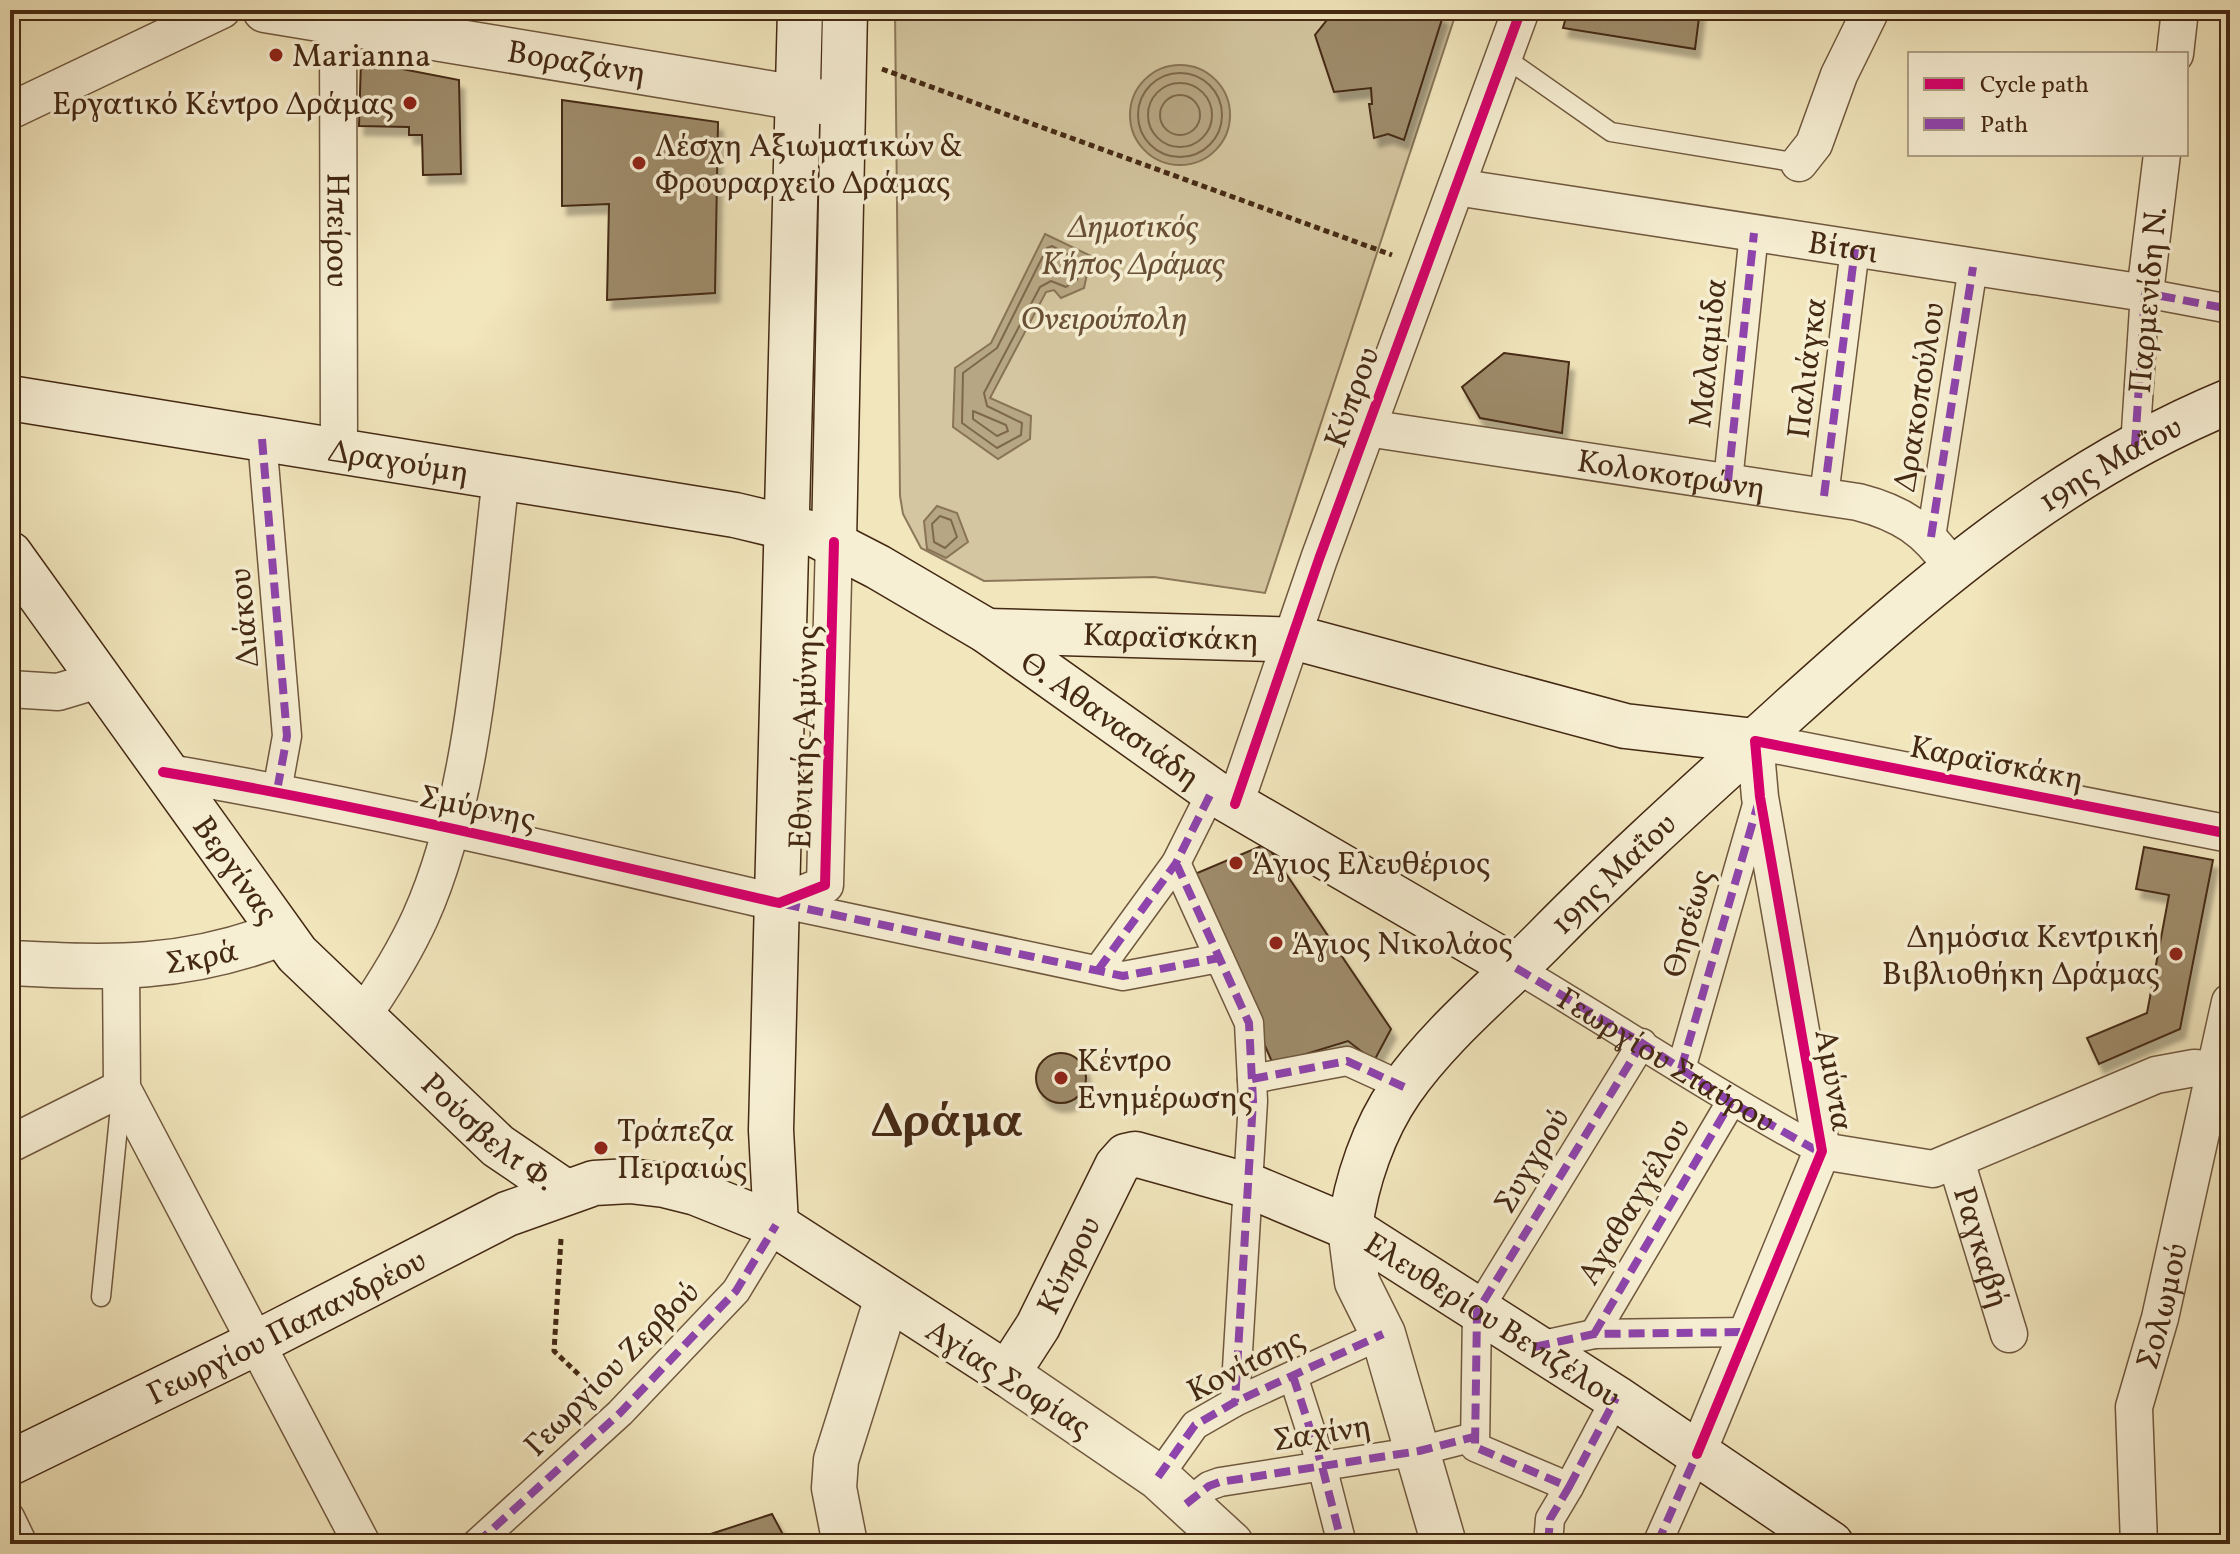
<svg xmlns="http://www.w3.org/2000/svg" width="2240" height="1554" font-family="Vollkorn,serif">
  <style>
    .green { fill: #d4c6a0; stroke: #8c785a; stroke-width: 2 }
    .water { fill: #b7a683; stroke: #897456; stroke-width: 2 }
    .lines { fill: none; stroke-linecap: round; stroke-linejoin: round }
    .shore { stroke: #7e684b; stroke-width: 2 }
    .building { fill: #9e8b6b; stroke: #442913; stroke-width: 2; filter: url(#shadow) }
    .service-casing { stroke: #70583e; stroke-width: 21 }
    .pedestrian-casing { stroke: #70583e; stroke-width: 31 }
    .minor-casing { stroke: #70583e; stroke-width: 39 }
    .tertiary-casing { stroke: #70583e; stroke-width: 47 }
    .secondary-casing { stroke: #442913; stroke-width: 47 }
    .path { stroke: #442913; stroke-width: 5; stroke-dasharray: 6 4; stroke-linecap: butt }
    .service { stroke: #f7efd4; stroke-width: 18 }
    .pedestrian { stroke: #f7efd4; stroke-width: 28 }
    .minor { stroke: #f7efd4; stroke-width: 36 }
    .tertiary { stroke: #f7efd4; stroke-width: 44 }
    .secondary { stroke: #f7efd4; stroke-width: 44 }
    .quiet { stroke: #8e44ad; stroke-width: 8; stroke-dasharray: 16 8; stroke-linecap: butt }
    .cycleway-casing { stroke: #f7efd4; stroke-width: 15 }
    .cycleway { stroke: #d6006c; stroke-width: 10 }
    .poi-dot { fill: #8f2418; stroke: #f7efd4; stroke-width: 3 }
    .labels { text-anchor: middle; stroke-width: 7; stroke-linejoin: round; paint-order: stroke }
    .poi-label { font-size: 32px; fill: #442913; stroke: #f7efd4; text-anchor: start }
    .street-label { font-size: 32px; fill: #442913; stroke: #f7efd4 }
    .park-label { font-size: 32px; font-style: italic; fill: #685036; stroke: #f7efd4 }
    .town-label { font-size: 48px; font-weight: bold; fill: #442913; stroke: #f7efd4 }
  </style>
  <defs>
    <filter id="shadow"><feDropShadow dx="5" dy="9" stdDeviation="2" flood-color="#0004"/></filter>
  </defs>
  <rect width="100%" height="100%" fill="#f2e6bd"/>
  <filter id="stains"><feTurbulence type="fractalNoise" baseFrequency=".0025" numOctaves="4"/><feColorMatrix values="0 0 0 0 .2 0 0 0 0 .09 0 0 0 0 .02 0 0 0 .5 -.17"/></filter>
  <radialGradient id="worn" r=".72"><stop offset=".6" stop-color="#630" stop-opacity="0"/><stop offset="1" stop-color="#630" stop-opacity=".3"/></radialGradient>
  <path class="green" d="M895 10H1457L1265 593 1154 577 984 581 921 548 903 514 900 496Z"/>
  <path class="water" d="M1130 115a50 50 0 1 1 100 0a50 50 0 1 1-100 0Z
    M1045 234 1091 256 1084 288 1061 298 1054 290 1046 292 990 398 1031 416 1030 439 998 459 953 427 955 368 991 343Z
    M937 506 957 513 968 542 946 558 927 549 924 521Z"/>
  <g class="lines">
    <path class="shore" d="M1138 115a42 42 0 1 1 84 0a42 42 0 1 1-84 0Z
      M1148 115a32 32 0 1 1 64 0a32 32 0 1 1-64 0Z
      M1160 115a20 20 0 1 1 40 0a20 20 0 1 1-40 0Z
      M1052 246 1080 261 1077 280 1066 287 1051 281 1040 287 984 393 987 406 1022 423 1021 435 997 448 962 423 963 373 997 348 1047 248Z
      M973 411 1006 425 1008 431 997 436 973 419Z
      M940 516 951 520 957 537 945 548 934 542 932 524Z"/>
  </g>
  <path class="building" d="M1335 10H1363L1365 17 1384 10H1432L1443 16 1404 140 1388 134 1374 138 1369 104H1372L1371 88 1334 92 1315 35Z
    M1568 10H1700L1695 49 1563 28Z
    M361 61 459 80 461 174 423 175 422 135H409V127L359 126Z
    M562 100 718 122 715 293 607 300 609 204 562 206Z
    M1504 353 1569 362 1562 433 1480 418 1462 387Z
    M1266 844 1391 1029 1374 1061 1348 1041 1273 1064 1190 876Z
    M2144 847 2213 860 2180 1029 2099 1064 2087 1038 2147 1013 2169 895 2136 889Z
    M1036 1078a25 25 0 1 1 50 0a25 25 0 1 1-50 0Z
    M772 1514 788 1544 683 1543Z"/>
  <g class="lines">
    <defs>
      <path id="service" d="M1504 57 1611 132 1799 163
        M101 1297 121 1097"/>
      <g id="pedestrian">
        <path d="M262 439 287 736 277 791"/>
        <path d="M2135 446 2145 293 2230 309"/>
        <path d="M1728 481 1754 233"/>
        <path d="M1824 496 1855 249"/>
        <path d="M1931 537 1973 267"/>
        <path d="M1176 863 1249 1023 1253 1101 1235 1402"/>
        <path d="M779 903 1123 976 1219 958"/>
        <path id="s1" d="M1516 968C1619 1029 1717 1095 1822 1151"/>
        <path d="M1098 970 1176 863 1212 791"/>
        <path d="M1681 1069 1758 801"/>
        <path d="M1252 1079 1347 1061 1404 1087"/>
        <path d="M1594 1334 1731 1102"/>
        <path d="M1534 1347 1594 1334 1747 1332"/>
        <path d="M1293 1376 1322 1466 1342 1544"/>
        <path d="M1158 1477 1195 1425 1235 1402 1383 1334"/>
        <path d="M1569 1487 1616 1398"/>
        <path d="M1186 1504 1209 1486 1220 1482 1419 1451 1474 1437"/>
        <path d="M10 1517 23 1544"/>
        <path d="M476 1544 620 1413 736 1291 776 1225"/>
        <path d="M1548 1544 1550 1519 1569 1487 1475 1447 1477 1312 1642 1043"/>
        <path d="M1657 1544 1697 1454"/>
      </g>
      <g id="minor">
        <path id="s2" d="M338 10 339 451"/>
        <path d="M2175 54 2180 10"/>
        <path d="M10 111 222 10"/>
        <path d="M1799 163 1814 144 1839 75 1871 10"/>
        <path id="s3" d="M1456 187 2145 293 2162 154"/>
        <path id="s4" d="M1367 428 1858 502C1901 513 1927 530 1952 567"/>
        <path d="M10 689 58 692 98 680"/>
        <path d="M163 772C371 807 575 856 779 903L825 885 834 542"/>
        <path d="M1235 804 1319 559 1521 10"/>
        <path d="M121 968 122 1088 362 1544"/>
        <path d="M362 1017C384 985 404 953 420 918 477 792 484 615 501 478"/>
        <path d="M10 1144 122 1088"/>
        <path d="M1822 1151 1933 1169 2156 1075 2194 1068 2230 1071"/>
        <path id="s5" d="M1956 1161 2009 1334"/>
        <path d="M1697 1454 1822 1151 1760 797 1755 741 2230 834"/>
        <path id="s6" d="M2139 1544 2134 1407 2160 1318 2230 1002"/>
      </g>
      <g id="tertiary">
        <path id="s7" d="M265 10 835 104"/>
        <path id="s8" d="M10 963C113 968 182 971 280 934"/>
        <path d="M1350 1228 1357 1282 1383 1334 1444 1544"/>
        <path d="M1007 1374 1158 1477 1231 1544"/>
        <path d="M845 1544 834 1488 836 1460 887 1298"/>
      </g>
      <g id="secondary">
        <path id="s9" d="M10 398 735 515 814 534 878 567 987 631 1212 791 1516 968"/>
        <path d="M834 542 845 10"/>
        <path id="s10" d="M10 554 297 954 498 1146 564 1191"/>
        <path id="s11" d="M987 631 1304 640 1625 726 1755 741"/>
        <path d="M776 1225 771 1130 800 10"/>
        <path id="s12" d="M1350 1228C1356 1181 1374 1129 1401 1090 1442 1031 1502 984 1551 933 1627 856 1707 785 1786 713 1925 588 2055 473 2230 401"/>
        <path id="s13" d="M10 1463 258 1342 507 1214 594 1183 630 1181 664 1185 696 1193 776 1225 1007 1374 1038 1326 1117 1166 1126 1156 1135 1154 1250 1186 1350 1228 1616 1398 1831 1544"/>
      </g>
    </defs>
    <use href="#service" class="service-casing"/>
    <use href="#pedestrian" class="pedestrian-casing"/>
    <use href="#minor" class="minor-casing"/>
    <use href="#tertiary" class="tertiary-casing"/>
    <use href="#secondary" class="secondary-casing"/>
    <path class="path" d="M882 69 1392 255
      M561 1239 554 1351 596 1391"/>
    <use href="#service" class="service"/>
    <use href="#pedestrian" class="pedestrian"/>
    <use href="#minor" class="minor"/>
    <use href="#tertiary" class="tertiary"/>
    <use href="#secondary" class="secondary"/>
    <path class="quiet" d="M262 439 287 736 277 791
      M2135 446 2145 293 2230 309
      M1728 481 1754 233
      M1824 496 1855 249
      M1931 537 1973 267
      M1176 863 1249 1023 1253 1101 1235 1402
      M784 904 1123 976 1219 958
      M1516 968 1642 1043 1731 1102 1821 1153
      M1098 970 1176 863 1212 791
      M1681 1069 1758 804
      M1252 1079 1347 1061 1404 1087
      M1594 1334 1731 1102
      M1534 1347 1594 1334 1747 1332
      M1293 1376 1322 1466 1342 1544
      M1158 1477 1195 1425 1235 1402 1383 1334
      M1569 1487 1616 1398
      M1186 1504 1209 1486 1220 1482 1419 1451 1474 1437
      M10 1517 23 1544
      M476 1544 620 1413 736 1291 776 1225
      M1548 1544 1550 1519 1569 1487 1475 1447 1477 1312 1642 1043
      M1657 1544 1699 1449"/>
    <defs>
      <path id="cycleway" d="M163 772C371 807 575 856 779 903L825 885 834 542
        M1235 804 1319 559 1521 10
        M1697 1454 1822 1151 1760 797 1755 741 2230 834"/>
    </defs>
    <use href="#cycleway" class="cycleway-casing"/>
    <use href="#cycleway" class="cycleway"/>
  </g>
  <g class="poi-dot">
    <circle cx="276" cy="55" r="8"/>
    <circle cx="410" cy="103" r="8"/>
    <circle cx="639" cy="163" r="8"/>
    <circle cx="1236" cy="863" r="8"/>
    <circle cx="1276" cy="943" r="8"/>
    <circle cx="2176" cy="954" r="8"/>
    <circle cx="1061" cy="1078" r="8"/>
    <circle cx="601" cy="1148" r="8"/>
  </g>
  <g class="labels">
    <g class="poi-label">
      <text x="292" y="66">Marianna</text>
      <text x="394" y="114" text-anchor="end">Εργατικό Κέντρο Δράμας</text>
      <text x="655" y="156">Λέσχη Αξιωματικών &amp;<tspan x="655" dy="37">Φρουραρχείο Δράμας</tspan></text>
      <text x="1252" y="874">Άγιος Ελευθέριος</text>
      <text x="2160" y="947" text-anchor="end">Δημόσια Κεντρική<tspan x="2160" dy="37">Βιβλιοθήκη Δράμας</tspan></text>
      <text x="1292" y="954">Άγιος Νικολάος</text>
      <text x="1077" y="1071">Κέντρο<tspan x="1077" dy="37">Ενημέρωσης</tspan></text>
      <text x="617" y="1141">Τράπεζα<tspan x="617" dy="37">Πειραιώς</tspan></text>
    </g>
    <g class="street-label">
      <text dy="11" stroke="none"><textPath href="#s7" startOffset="316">Βοραζάνη</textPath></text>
      <text dy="11" stroke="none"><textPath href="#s2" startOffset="220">Ηπείρου</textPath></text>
      <text dy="11" stroke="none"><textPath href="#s3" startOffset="392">Βίτσι</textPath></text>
      <text transform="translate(2147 300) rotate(-85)" y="11">Παρμενίδη N.</text>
      <text transform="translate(1707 353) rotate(-84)" y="11">Μαλαμίδα</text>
      <text transform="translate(1806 368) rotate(-83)" y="11">Παλιάγκα</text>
      <text transform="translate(1351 397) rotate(-70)" y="11">Κύπρου</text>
      <text transform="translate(1918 397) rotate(-81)" y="11">Δρακοπούλου</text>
      <text dy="11" stroke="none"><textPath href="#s9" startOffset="394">Δραγούμη</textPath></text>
      <text dy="11" stroke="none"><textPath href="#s12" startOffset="1098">19ης Μαΐου</textPath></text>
      <text dy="11" stroke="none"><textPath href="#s4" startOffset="308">Κολοκοτρώνη</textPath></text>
      <text transform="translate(243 618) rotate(-95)" y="11">Διάκου</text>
      <text dy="11" stroke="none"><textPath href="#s11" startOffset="184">Καραϊσκάκη</textPath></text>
      <text dy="11" stroke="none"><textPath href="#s9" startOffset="1166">Θ. Αθανασιάδη</textPath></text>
      <text transform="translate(803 737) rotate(-88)" y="11">Εθνικής Αμύνης</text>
      <text transform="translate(1997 762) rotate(11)" y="11">Καραϊσκάκη</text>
      <text transform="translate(478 807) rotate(12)" y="11">Σμύρνης</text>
      <text dy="11" stroke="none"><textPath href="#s10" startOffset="388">Βεργίνας</textPath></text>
      <text dy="11" stroke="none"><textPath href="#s12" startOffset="452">19ης Μαΐου</textPath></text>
      <text transform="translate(1687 923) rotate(-74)" y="11">Θησέως</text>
      <text dy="11" stroke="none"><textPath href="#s8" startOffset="192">Σκρά</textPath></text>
      <text dy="11" stroke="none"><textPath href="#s1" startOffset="176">Γεωργίου Σταύρου</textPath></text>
      <text transform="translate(1835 1080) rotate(80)" y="11">Αμύντα</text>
      <text dy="11" stroke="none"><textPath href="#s10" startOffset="754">Ρούσβελτ Φ.</textPath></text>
      <text transform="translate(1531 1160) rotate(-59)" y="11">Συγγρού</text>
      <text transform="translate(1633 1201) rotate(-59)" y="11">Αγαθαγγέλου</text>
      <text dy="11" stroke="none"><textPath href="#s5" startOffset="90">Ραγκαβή</textPath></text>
      <text dy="11" stroke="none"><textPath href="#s13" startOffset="1238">Κύπρου</textPath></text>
      <text dy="11" stroke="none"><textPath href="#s6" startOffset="242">Σολωμού</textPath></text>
      <text dy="11" stroke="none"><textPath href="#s13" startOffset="1768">Ελευθερίου Βενιζέλου</textPath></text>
      <text dy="11" stroke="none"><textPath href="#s13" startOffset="308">Γεωργίου Παπανδρέου</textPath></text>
      <text transform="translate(1245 1364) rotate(-27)" y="11">Κονίτσης</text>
      <text transform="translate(611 1368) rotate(-45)" y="11">Γεωργίου Ζερβού</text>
      <text transform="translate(1009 1378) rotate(33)" y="11">Αγίας Σοφίας</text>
      <text transform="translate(1322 1432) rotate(-9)" y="11">Σαχίνη</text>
    </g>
    <g class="park-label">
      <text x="1133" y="237">Δημοτικός<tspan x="1133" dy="37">Κήπος Δράμας</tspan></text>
      <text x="1104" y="329">Ονειρούπολη</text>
    </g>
    <g class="town-label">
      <text x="947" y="1136">Δράμα</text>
    </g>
  </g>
  <rect width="2240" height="1554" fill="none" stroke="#f2e6bd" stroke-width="40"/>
  <rect x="12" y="12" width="2216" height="1530" fill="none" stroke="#442913" stroke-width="4"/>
  <rect x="20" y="20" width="2200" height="1514" fill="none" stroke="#442913" stroke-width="2"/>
  <rect x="1908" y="52" width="280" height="104" fill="#f7efd4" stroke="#afa087" stroke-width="2"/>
  <rect x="1924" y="78" width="40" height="12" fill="#d6006c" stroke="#afa087" stroke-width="2"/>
  <text x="1980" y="92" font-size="24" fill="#442913">Cycle path</text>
  <rect x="1924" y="118" width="40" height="12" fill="#8e44ad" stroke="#afa087" stroke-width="2"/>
  <text x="1980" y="132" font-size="24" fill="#442913">Path</text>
  <rect width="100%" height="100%" filter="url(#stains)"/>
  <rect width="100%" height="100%" fill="url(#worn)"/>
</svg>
